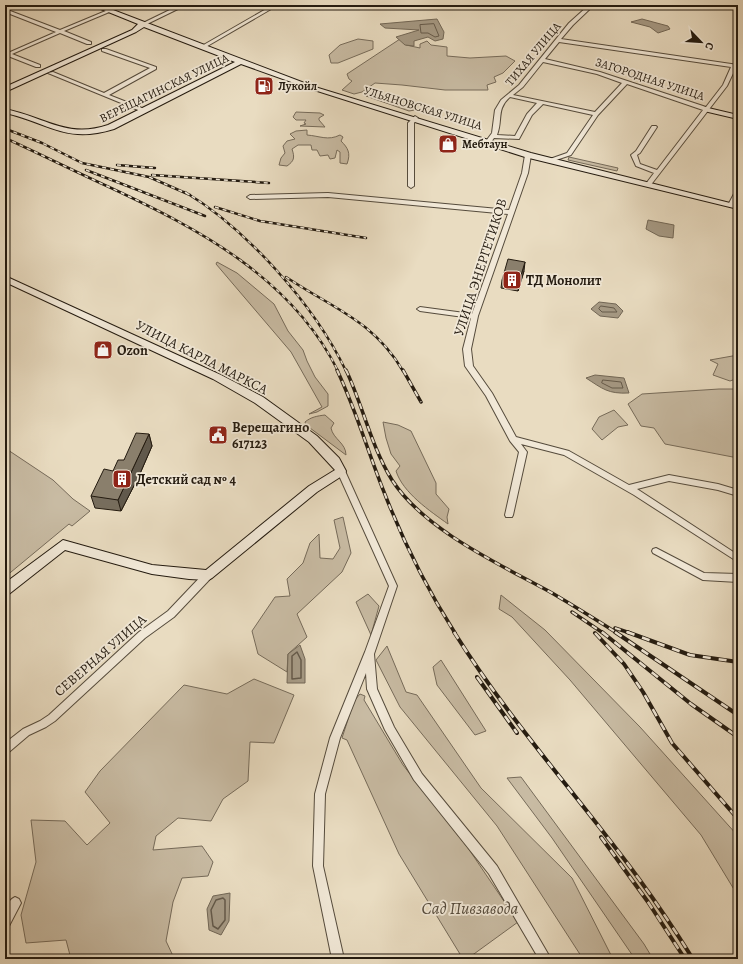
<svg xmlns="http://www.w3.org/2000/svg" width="743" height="964" font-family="Alegreya,serif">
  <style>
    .green { fill: #c8bba3; stroke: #766b5a }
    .water { fill: #a69a85; stroke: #726756 }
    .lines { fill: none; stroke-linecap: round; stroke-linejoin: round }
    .shore-far1 { stroke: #655a4a; stroke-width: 1 }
    .shore { stroke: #655a4a; stroke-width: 1.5 }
    .street-casing { stroke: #554b3c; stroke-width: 2 }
    .secondary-casing { stroke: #241b10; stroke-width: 2 }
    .street { fill: #f1e8d7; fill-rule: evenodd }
    .secondary { fill: #f1e8d7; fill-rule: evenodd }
    .rail-far2-casing { stroke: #241b10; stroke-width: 2.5 }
    .rail-far1-casing { stroke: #241b10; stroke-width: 3.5 }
    .rail-casing { stroke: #241b10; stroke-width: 4 }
    .rail-far2 { stroke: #f1e8d7; stroke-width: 1.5; stroke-dasharray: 4; stroke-linecap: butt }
    .rail-far1 { stroke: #f1e8d7; stroke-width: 2; stroke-dasharray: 6; stroke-linecap: butt }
    .rail { stroke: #f1e8d7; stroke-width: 2.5; stroke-dasharray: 8; stroke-linecap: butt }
    .wall { fill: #776d5d; stroke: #241b10 }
    .shaded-wall { fill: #61594c; stroke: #241b10 }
    .building { fill: #8a7f6c; stroke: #241b10 }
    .labels { text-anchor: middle; stroke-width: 3.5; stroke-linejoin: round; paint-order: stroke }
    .far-street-label { font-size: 12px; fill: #241b10; stroke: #f1e8d7 }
    .far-poi-label { font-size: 12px; font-weight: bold; fill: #241b10; stroke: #f1e8d7; text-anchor: start }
    .street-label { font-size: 14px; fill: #241b10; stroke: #f1e8d7 }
    .poi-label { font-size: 14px; font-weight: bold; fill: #241b10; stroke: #f1e8d7; text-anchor: start }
    .near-park-label { font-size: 17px; font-style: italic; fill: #554b3c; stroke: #f1e8d7 }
  </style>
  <rect width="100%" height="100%" fill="#e9dcc1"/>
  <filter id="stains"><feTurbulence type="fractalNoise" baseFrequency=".005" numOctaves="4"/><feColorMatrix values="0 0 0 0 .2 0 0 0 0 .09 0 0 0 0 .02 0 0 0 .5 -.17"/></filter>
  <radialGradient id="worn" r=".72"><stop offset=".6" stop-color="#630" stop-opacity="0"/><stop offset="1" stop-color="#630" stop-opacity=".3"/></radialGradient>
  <path class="green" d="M358 39 373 41V49L338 63H331L329 55 340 45Z
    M400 39 406 45 420 48V44L427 41 431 45 447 47V56L470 58 506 56 515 61 503 73 494 77 496 82 487 85 488 90H445L402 85 375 83 362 92 354 94 342 90 352 81 349 79 347 74Z
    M366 96H376L415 110 409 111Z
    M296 112 320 113 324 115 319 118V120L325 127 300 126 306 124 304 123 306 120H296L293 117Z
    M307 130V135C320 136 328 141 340 135L343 137 341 141C348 148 351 153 347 164L340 163V152L337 150 335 158 330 159 328 155 320 156 317 150H312L311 145H298L292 149C295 158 294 161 287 166L279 165 281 158 285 153 283 146 287 141 295 139 290 134 296 131Z
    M569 157 618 168 617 171 568 160Z
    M217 262 237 273 274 304 288 331 303 350 307 361 315 377 328 394V406L317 412 309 414 322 407 291 352 216 264Z
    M738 355V378L730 381 713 375 718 364 710 360Z
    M719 389H738V458L665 444 654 428 641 426 628 404 642 394Z
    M614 410 628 425 618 427 602 440 592 429 599 417Z
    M325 415 334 423 331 428C333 439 346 443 346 455L306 425 305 422C311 417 317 416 325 415Z
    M383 422 398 425 411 431 436 483V494L449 509 447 517 448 524C430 511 403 493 396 471L400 466 391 454 386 438Z
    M5 448 53 480 73 499 90 511 72 526 69 524 5 577Z
    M343 517 351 553 342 572 297 614 307 637 288 654 287 672 258 654 252 631 275 597 290 596 287 579 303 563 310 543 319 534 320 558 333 559 340 548 334 520Z
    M368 594 379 606 371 635 356 602Z
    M501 595 545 630 640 727 738 836V896L701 835 570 680 512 617 499 609Z
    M387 646 406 692 417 695 481 788 572 878 613 959H583L497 826 400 707 376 660Z
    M441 660 486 731 475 735 437 685 433 667Z
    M254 679 294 695 274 743 250 742 248 781 223 799 211 821 178 818 156 836 153 850 202 846 213 862 208 876 182 878 173 902 166 941 173 956 172 959H71L66 940 26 943 21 915 36 862 31 820 65 821 87 845 110 823 85 792 100 771 184 685 227 694Z
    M360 694 365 696 364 700 403 765 468 848 518 922 467 959H463L399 854 347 740 342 738 354 701Z
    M521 777 644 944 653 959H635L552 838 507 778Z"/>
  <path class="water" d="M437 19 444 32 443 39 435 41 428 37 414 41V46L405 45 396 37 419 30 385 28 380 24Z
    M642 19 668 26 670 29 658 33 650 27 631 22Z
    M648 220 674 225 673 238 659 236 646 229Z
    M599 302 616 304 623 311 618 318 600 316 591 309Z
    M595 375 624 378 629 393C608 394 603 389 586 378Z
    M300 645 305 659V683H287L288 654Z
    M230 893 229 921 221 935 209 930 207 909 213 896Z"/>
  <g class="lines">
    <path class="shore-far1" d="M434 24 439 36 435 37 428 33H421L420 25Z
      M601 306 614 308 617 312H602L599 309Z
      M603 380 621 382 623 388H612L602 383Z"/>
    <path class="shore" d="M297 652 301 660V678L292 679V656Z
      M223 898 225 900V920L218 929 213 926 211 910 216 900Z"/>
    <defs>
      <path id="street" d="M120 5H126L64 31 91 42V44H87L60 33 12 54 40 65V67H36L8 56 5 57V53H8L56 32 5 12V9L60 30Z
        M180 5H186L145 25 141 24Z
        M273 5H278L204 48 200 47Z
        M589 5H594L573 25 561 39 738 65V67H736L727 86 650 186 645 185 654 173 636 166 631 155 636 151 652 126H656L657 127 640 153 637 155 640 164 657 170 703 110 627 84 598 115 571 155 550 162 547 160 567 153 593 115 543 104 532 115 519 139 494 138 491 142 486 141 492 133 495 110 501 100 519 85 569 23ZM559 42 731 67 723 85 706 107 600 72 545 59ZM543 62 597 74 622 83 595 112 513 95 523 87ZM510 97 537 103 527 114 515 136 497 135C503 120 496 109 510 97Z
        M726 5H731L738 9V12Z
        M102 49H106L156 67V69L109 95 147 110V112H143L48 73 53 72 104 93 150 68 102 51Z
        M415 116 418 118 414 123V186L411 188 408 186V123Z
        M528 153 531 155 528 173 478 316 471 349 473 366 492 393 516 437 569 451 629 485 669 475 718 484 738 490V496L718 490 669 481 637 489 738 555V562L634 495 564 455 521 444 527 452 513 515 512 517H506L505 515 519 452 510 441 486 396 465 366 463 349 471 318 420 311 417 309 420 307 472 314 508 214 328 197 250 199 247 197 250 195 328 193 509 210 522 173 525 155Z
        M738 190C738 196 737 204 731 207L729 206 728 205 735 192Z
        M341 468 345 471 397 586 374 654 377 689 394 727 422 774 497 866 551 959H539L489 874 414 780 385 730 367 689 366 673 340 738 325 794 323 866 344 959H332L313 866 315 794 330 738 365 652 389 586 337 471Z
        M656 548 704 573 738 574V582L703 580 653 553 652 551 653 549Z
        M208 571 211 572 212 575 211 578 174 617 145 638 55 721 46 727 29 735 9 752 5 754V743L23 729 40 721 49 715 139 632 168 611 205 572Z
        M15 897 19 899 21 903 9 926 5 928C5 917 4 902 15 897Z"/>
      <path id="secondary" d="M91 5H100L315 87 531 153 738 205V209L525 157 311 89 241 64 114 129C65 144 50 123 5 113V109C45 117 67 139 108 125L235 62 144 27 136 32 5 92V87L132 30 138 24Z
        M704 107 738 115V119L704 111Z
        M5 276 221 375 263 397 317 436 339 458 346 471 345 474 317 492 212 578 208 580 189 579 152 574 65 550 9 594 5 595V583L63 540 152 565 206 570 309 486 335 470 309 442 255 403 213 379 5 282Z"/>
    </defs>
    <use href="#street" class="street-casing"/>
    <use href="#secondary" class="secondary-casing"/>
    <use href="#street" class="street"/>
    <use href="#secondary" class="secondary"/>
    <defs>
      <path id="rail-far2" d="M6 129 42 143 82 163 149 177 190 195
        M5 138C40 154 74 171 109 187 199 229 292 278 338 371
        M117 165 155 168
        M86 170 205 216
        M152 175 269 183
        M185 192C247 229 315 306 346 371
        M215 207 260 221 366 238
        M286 277C332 308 373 320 403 371"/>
      <path id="rail-far1" d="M337 370C356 410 368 452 384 492 403 541 427 589 455 633
        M346 370C363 406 371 446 392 480 424 530 501 565 552 593 574 606 595 619 617 633
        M403 370 421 402
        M572 612 603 633
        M615 628 630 633"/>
      <path id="rail" d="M454 632C509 720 578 796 639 879 658 905 676 932 693 959
        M602 632 691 704 738 737
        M615 632 738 715
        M627 632 690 655 738 662
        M595 633 624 664 643 692 672 743 738 819
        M477 677 517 733
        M601 837 648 902 685 959"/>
    </defs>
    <use href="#rail-far2" class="rail-far2-casing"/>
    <use href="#rail-far1" class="rail-far1-casing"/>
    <use href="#rail" class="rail-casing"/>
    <use href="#rail-far2" class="rail-far2"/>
    <use href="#rail-far1" class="rail-far1"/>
    <use href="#rail" class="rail"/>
  </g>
  <path class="wall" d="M524 271 518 291 501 288 502 280Z
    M149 434 152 446 139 476 121 511 95 508 91 496 113 471 124 460Z"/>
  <path class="shaded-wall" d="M525 262 524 271 518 291 519 282Z
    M149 434 152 446 139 476 121 511 118 500Z"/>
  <path class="building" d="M508 259 525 262 519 282 502 280Z
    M136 433 149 434 135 464 118 500 91 496 104 469 113 471 118 460H124Z"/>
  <defs>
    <symbol id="fuel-square" viewBox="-11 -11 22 22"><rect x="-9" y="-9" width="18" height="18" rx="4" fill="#8f2418" stroke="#f1e8d7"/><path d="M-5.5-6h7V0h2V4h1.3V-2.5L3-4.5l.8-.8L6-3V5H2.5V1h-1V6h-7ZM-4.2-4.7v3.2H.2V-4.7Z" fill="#fff"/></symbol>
    <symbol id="shop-square" viewBox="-11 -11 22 22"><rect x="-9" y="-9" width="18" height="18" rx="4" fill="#8f2418" stroke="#f1e8d7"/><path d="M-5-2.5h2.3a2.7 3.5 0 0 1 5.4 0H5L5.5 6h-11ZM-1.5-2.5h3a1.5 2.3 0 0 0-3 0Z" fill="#fff"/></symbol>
    <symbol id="building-square" viewBox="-11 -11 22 22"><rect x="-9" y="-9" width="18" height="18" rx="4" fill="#8f2418" stroke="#f1e8d7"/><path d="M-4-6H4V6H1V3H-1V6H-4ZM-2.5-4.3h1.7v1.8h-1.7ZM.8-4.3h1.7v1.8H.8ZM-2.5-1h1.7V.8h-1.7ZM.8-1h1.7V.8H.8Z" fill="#fff"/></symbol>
    <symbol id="civic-square" viewBox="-11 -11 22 22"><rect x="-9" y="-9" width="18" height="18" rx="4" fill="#8f2418" stroke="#f1e8d7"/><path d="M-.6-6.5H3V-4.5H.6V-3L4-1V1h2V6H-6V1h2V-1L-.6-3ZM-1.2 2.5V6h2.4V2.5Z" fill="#fff"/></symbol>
  </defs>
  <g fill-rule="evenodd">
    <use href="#fuel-square" x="253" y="75" width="22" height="22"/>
    <use href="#shop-square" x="437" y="133" width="22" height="22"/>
    <use href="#building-square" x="501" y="269" width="22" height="22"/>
    <use href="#shop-square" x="92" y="339" width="22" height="22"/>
    <use href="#civic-square" x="207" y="424" width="22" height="22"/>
    <use href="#building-square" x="111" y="468" width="22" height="22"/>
  </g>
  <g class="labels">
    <g class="far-street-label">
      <text transform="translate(533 54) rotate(-50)" y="4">ТИХАЯ УЛИЦА</text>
      <text transform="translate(650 79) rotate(18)" y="4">ЗАГОРОДНАЯ УЛИЦА</text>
      <text transform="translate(164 88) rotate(-26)" y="4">ВЕРЕЩАГИНСКАЯ УЛИЦА</text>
      <text transform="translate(423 108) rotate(17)" y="4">УЛЬЯНОВСКАЯ УЛИЦА</text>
    </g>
    <g class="far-poi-label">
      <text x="278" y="90">Лукойл</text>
      <text x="462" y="148">Мебтаун</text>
    </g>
    <g class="street-label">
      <text transform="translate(480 267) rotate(-72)" y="5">УЛИЦА ЭНЕРГЕТИКОВ</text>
      <text transform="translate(202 357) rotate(27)" y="5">УЛИЦА КАРЛА МАРКСА</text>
      <text transform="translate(100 655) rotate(-41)" y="5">СЕВЕРНАЯ УЛИЦА</text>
    </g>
    <g class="poi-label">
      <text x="526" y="285">ТД Монолит</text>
      <text x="117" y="355">Ozon</text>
      <text x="232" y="432">Верещагино<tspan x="232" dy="16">617123</tspan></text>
      <text x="136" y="484">Детский сад № 4</text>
    </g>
    <g class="near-park-label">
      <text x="470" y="914">Сад Пивзавода</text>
    </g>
  </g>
  <rect width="743" height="964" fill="none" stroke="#e9dcc1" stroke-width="20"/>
  <rect x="6" y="6" width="731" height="952" fill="none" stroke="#241b10" stroke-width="2"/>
  <rect x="10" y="10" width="723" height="944" fill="none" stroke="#241b10"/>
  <g transform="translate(701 42) rotate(115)" stroke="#f1e8d7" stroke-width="3" paint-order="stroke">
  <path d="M0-3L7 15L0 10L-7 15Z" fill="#241b10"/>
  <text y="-6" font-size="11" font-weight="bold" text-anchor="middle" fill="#241b10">С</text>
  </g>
  <rect width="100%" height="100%" filter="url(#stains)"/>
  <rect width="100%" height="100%" fill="url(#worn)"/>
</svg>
